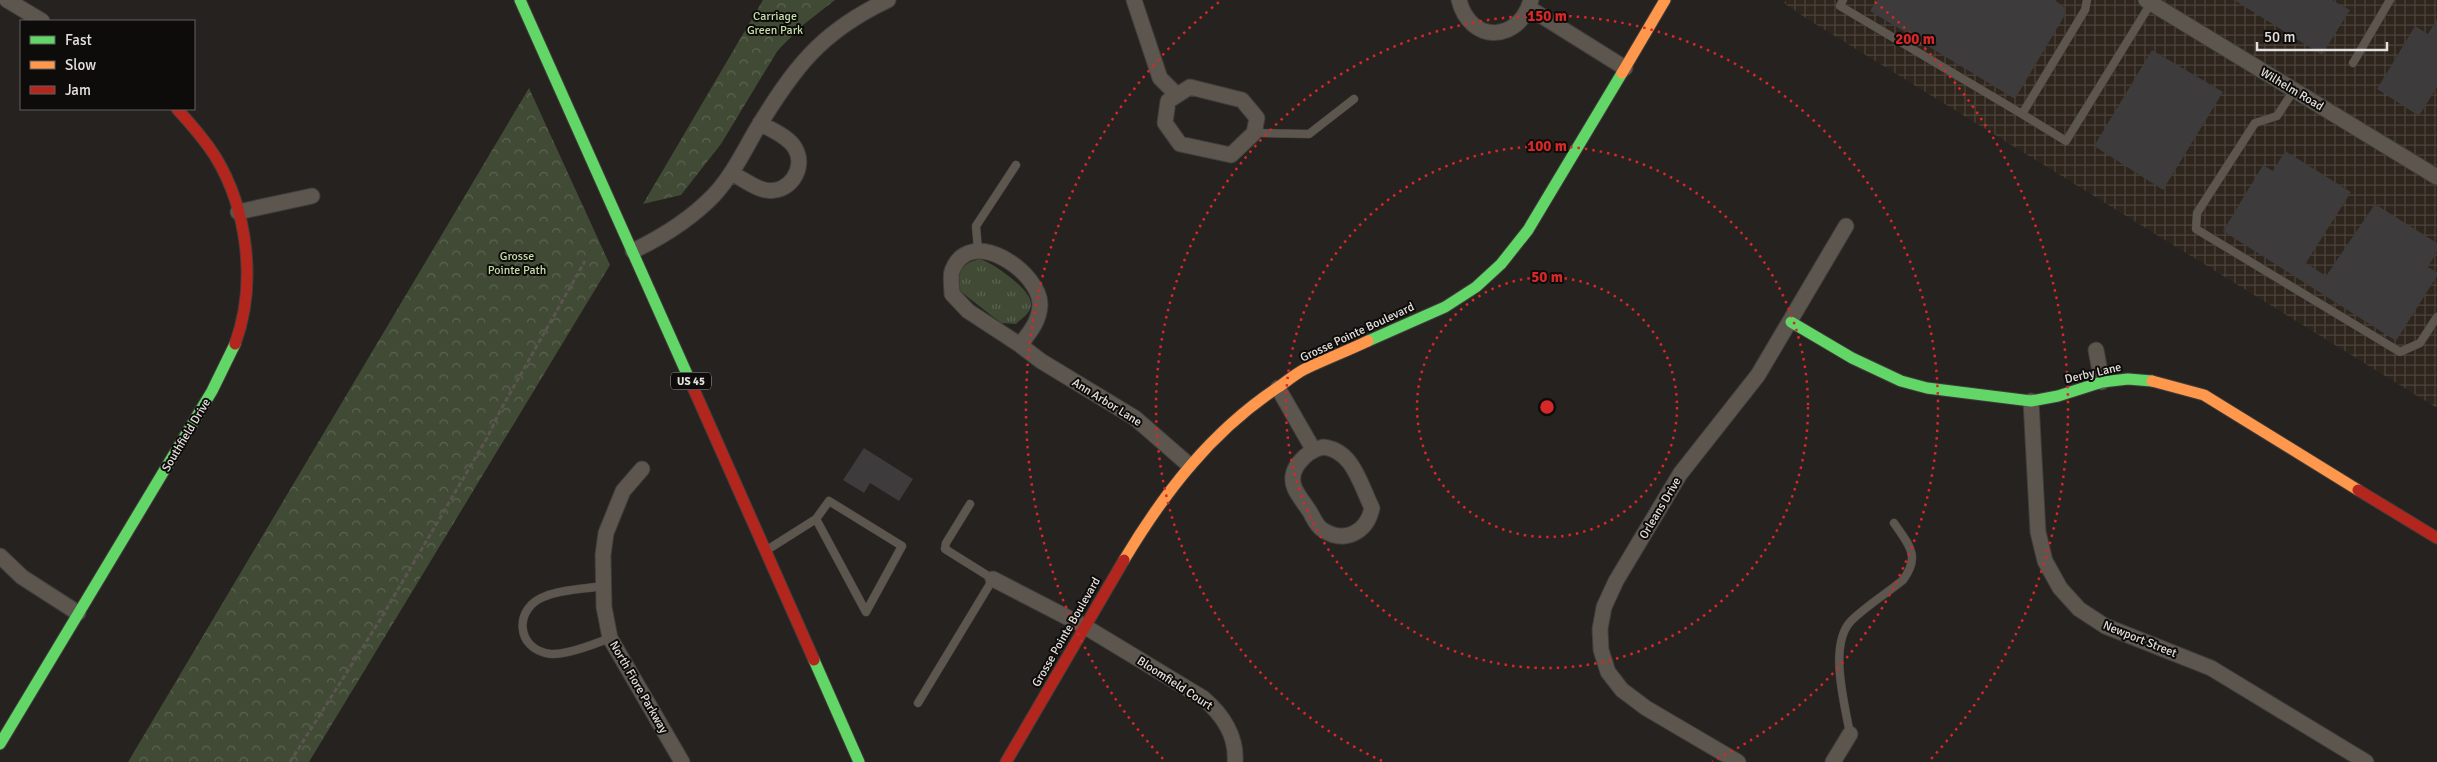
<svg xmlns="http://www.w3.org/2000/svg" width="2437" height="762" font-family="Signika,sans-serif">
  <style>
    .industrial { fill: url(#industrial-grid) }
    .grass { fill: url(#grass-tufts) }
    .park { fill: url(#park-crowns) }
    .building { fill: #3d3b3b }
    .lines { fill: none; stroke-linecap: round; stroke-linejoin: round }
    .lane-casing { stroke: #3f3d3a; stroke-width: 9 }
    .street-casing { stroke: #3f3d3a; stroke-width: 17 }
    .fast-casing { stroke: #3f3d3a; stroke-width: 13 }
    .slow-casing { stroke: #3f3d3a; stroke-width: 13 }
    .jam-casing { stroke: #3f3d3a; stroke-width: 13 }
    .path { stroke: #5a554f; stroke-width: 3; stroke-dasharray: 5 2.5; stroke-linecap: butt }
    .lane { stroke: #5c564e; stroke-width: 8 }
    .street { stroke: #5c564e; stroke-width: 15 }
    .fast { stroke: #63d668; stroke-width: 11 }
    .slow { stroke: #ff974d; stroke-width: 11 }
    .jam { stroke: #b3261e; stroke-width: 11 }
    .ring { fill: none; stroke: #d62828; stroke-width: 2.5; stroke-dasharray: 2.5 5 }
    .labels { text-anchor: middle; stroke-width: 4; stroke-linejoin: round; paint-order: stroke }
    .shield { fill: #0e0c0a; stroke: #a3a09e; stroke-width: 1 }
    .shield-label { font-size: 11px; font-weight: bold; fill: #e3e0dd }
    .park-label { font-size: 12px; fill: #c4dda8; stroke: #0e0c0a }
    .street-label { font-size: 12px; fill: #e3e0dd; stroke: #0e0c0a }
    .centre { fill: #d62828; stroke: #0e0c0a; stroke-width: 2.5 }
    .ring-label { font-size: 15px; text-anchor: middle; font-weight: bold; fill: #d62828; stroke: #0e0c0a; stroke-width: 4; stroke-linejoin: round; paint-order: stroke }
  </style>
  <defs>
    <pattern id="industrial-grid" width="8" height="8" patternUnits="userSpaceOnUse" patternTransform="scale(1.25)"><rect width="8" height="8" fill="#2e251c"/><path d="M0 4h8M4 0v8" fill="none" stroke="#4c443d"/></pattern>
    <pattern id="grass-tufts" width="24" height="20" patternUnits="userSpaceOnUse" patternTransform="scale(1.25)"><rect width="24" height="20" fill="#404a34"/><path d="M3 7l-1-3M5 7V3M7 7l1-3M15 17l-1-3M17 17v-4M19 17l1-3" fill="none" stroke="#5b6451"/></pattern>
    <pattern id="park-crowns" width="20" height="18" patternUnits="userSpaceOnUse" patternTransform="scale(1.25)"><rect width="20" height="18" fill="#404a34"/><path d="M2 6a3 3 0 1 1 6 0M12 15a3 3 0 1 1 6 0" fill="none" stroke="#5b6451"/></pattern>
  </defs>
  <rect width="100%" height="100%" fill="#25221f"/>
  <path class="industrial" d="M1786 0H2437V408L1804 17 1784 3Z"/>
  <path class="grass" d="M980 259C993 263 1033 290 1031 305 1030 314 1022 318 1016 324L1001 323 960 291 956 279C961 266 967 262 980 259Z"/>
  <path class="park" d="M763 0H835L803 25 778 50 721 144 681 195 643 204Z
    M529 88 610 265 309 762H128Z"/>
  <path class="building" d="M1877 0H2055L2066 9 2065 15 2015 99 1870 11Z
    M2234 0H2332L2350 10 2322 55Z
    M2437 19V87L2419 116 2377 89 2415 26 2428 34Z
    M2152 50 2223 92 2163 190 2094 146Z
    M2285 151 2351 192 2306 263 2326 276 2375 204 2437 243V252L2428 267 2437 272V276L2396 341 2223 231 2263 165 2273 171Z
    M864 448 913 479 899 501 870 483 864 493 843 480Z"/>
  <g class="lines">
    <defs>
      <path id="lane" d="M1843 0 1840 6 2022 114 2085 10 2087 0
        M2353 63 2390 0
        M2294 90 2277 116 2255 123 2197 213 2196 229 2400 352 2420 343 2437 317
        M2022 114 2066 141 2151 3
        M1255 130 1263 133 1309 134 1354 99
        M978 250 976 226 1016 165
        M767 550 816 519 829 501 902 546 866 612 816 519
        M603 586C585 589 563 589 546 596 513 607 515 650 551 654 567 655 595 644 610 638
        M918 703 993 579 945 549 946 543 970 504
        M1850 734C1845 705 1828 645 1851 621 1866 606 1886 594 1903 580 1921 556 1909 545 1894 523"/>
      <path id="street" d="M7 0 42 21
        M1134 0 1160 78 1177 95
        M1459 0C1470 44 1519 43 1531 0
        M2146 0 2437 177
        M1529 8 1625 68
        M1190 87 1242 100 1257 118 1254 133 1231 155 1180 144 1165 123 1168 101Z
        M731 173C742 178 754 188 765 190 789 195 807 168 795 148 788 136 771 130 760 123
        M238 212 312 196
        M633 251C662 237 691 219 714 195 731 177 743 153 755 132 793 69 820 32 888 0
        M1020 345 968 311 952 294C952 287 950 277 952 271 970 223 1041 273 1040 305 1039 322 1030 332 1020 345L1041 361 1135 418 1189 465
        M2096 350 2102 382
        M1278 388 1313 449
        M2031 401 2038 532 2045 561 2060 588 2079 609 2105 626 2211 668 2366 762
        M1323 447C1353 450 1360 484 1372 508 1367 532 1345 544 1323 530 1317 527 1313 517 1310 512 1305 504 1299 497 1295 489 1286 470 1306 451 1323 447Z
        M642 469 623 491 606 533 603 555 604 607 610 638 682 762
        M0 556 22 577 78 613
        M993 579 1084 626 1203 698C1222 714 1237 736 1235 762
        M1738 762 1646 708 1622 690 1608 672 1601 650 1600 629 1604 607 1616 581 1680 474 1758 375 1846 226
        M1833 762 1850 734"/>
      <path id="fast" d="M520 0 691 383
        M1791 322 1852 358 1901 381 1927 388 2031 401 2058 396 2102 382 2128 379 2152 381
        M1368 341 1445 307 1476 287 1501 264 1528 230 1622 73
        M814 660 859 762
        M0 744 212 391 235 344"/>
      <path id="slow" d="M1622 73 1665 0
        M2152 381 2204 395 2358 490
        M1124 560C1164 493 1211 432 1277 388 1286 382 1295 374 1305 369 1326 359 1347 351 1368 341"/>
      <path id="jam" d="M177 109C191 124 204 139 215 156 248 210 257 285 235 344
        M691 383 814 660
        M2358 490 2437 538
        M1006 762 1124 560"/>
    </defs>
    <use href="#lane" class="lane-casing"/>
    <use href="#street" class="street-casing"/>
    <use href="#fast" class="fast-casing"/>
    <use href="#slow" class="slow-casing"/>
    <use href="#jam" class="jam-casing"/>
    <path class="path" d="M290 762 380 620 487 438 500 411 585 261"/>
    <use href="#lane" class="lane"/>
    <use href="#street" class="street"/>
    <use href="#fast" class="fast"/>
    <use href="#slow" class="slow"/>
    <use href="#jam" class="jam"/>
  </g>
  <g class="ring">
    <circle cx="1547" cy="407" r="130"/>
    <circle cx="1547" cy="407" r="261"/>
    <path d="M1382 761A391 391 0 1 1 1712 761"/>
    <path d="M1163 759A521 521 0 0 1 1219 2M1875 2A521 521 0 0 1 1931 759"/>
  </g>
  <g class="labels">
    <rect class="shield" x="671" y="372.5" width="40" height="17" rx="4"/>
    <g class="shield-label">
      <text x="691" y="385">US 45</text>
    </g>
    <g class="park-label">
      <text x="775" y="20">Carriage<tspan x="775" dy="14">Green Park</tspan></text>
      <text x="517" y="260">Grosse<tspan x="517" dy="14">Pointe Path</tspan></text>
    </g>
    <g class="street-label">
      <text transform="translate(2292 89) rotate(31)" y="4">Wilhelm Road</text>
      <text transform="translate(1357 332) rotate(-25)" y="4">Grosse Pointe Boulevard</text>
      <text transform="translate(2093 373) rotate(-13)" y="4">Derby Lane</text>
      <text transform="translate(1107 402) rotate(32)" y="4">Ann Arbor Lane</text>
      <text transform="translate(186 435) rotate(-59)" y="4">Southfield Drive</text>
      <text transform="translate(1660 508) rotate(-59)" y="4">Orleans Drive</text>
      <text transform="translate(1066 632) rotate(-60)" y="4">Grosse Pointe Boulevard</text>
      <text transform="translate(2140 639) rotate(22)" y="4">Newport Street</text>
      <text transform="translate(1175 683) rotate(33)" y="4">Bloomfield Court</text>
      <text transform="translate(639 687) rotate(60)" y="4">North Fiore Parkway</text>
    </g>
  </g>
  <circle cx="1547" cy="407" r="8" class="centre"/>
  <g class="ring-label">
    <text x="1547" y="21">150 m</text>
    <text x="1915" y="44">200 m</text>
    <text x="1547" y="151">100 m</text>
    <text x="1547" y="282">50 m</text>
  </g>
  <rect x="20" y="20" width="175" height="90" fill="#0e0c0a" stroke="#63615e"/>
  <rect x="30" y="36" width="25" height="8" fill="#63d668" stroke="#63615e"/>
  <text x="65" y="45" font-size="15" fill="#e3e0dd">Fast</text>
  <rect x="30" y="61" width="25" height="8" fill="#ff974d" stroke="#63615e"/>
  <text x="65" y="70" font-size="15" fill="#e3e0dd">Slow</text>
  <rect x="30" y="86" width="25" height="8" fill="#b3261e" stroke="#63615e"/>
  <text x="65" y="95" font-size="15" fill="#e3e0dd">Jam</text>
  <path d="M2257 42v8h130v-8" fill="none" stroke="#e3e0dd" stroke-width="2.5"/>
  <text x="2264" y="42" font-size="15" fill="#e3e0dd" stroke="#0e0c0a" stroke-width="4" paint-order="stroke">50 m</text>
</svg>
